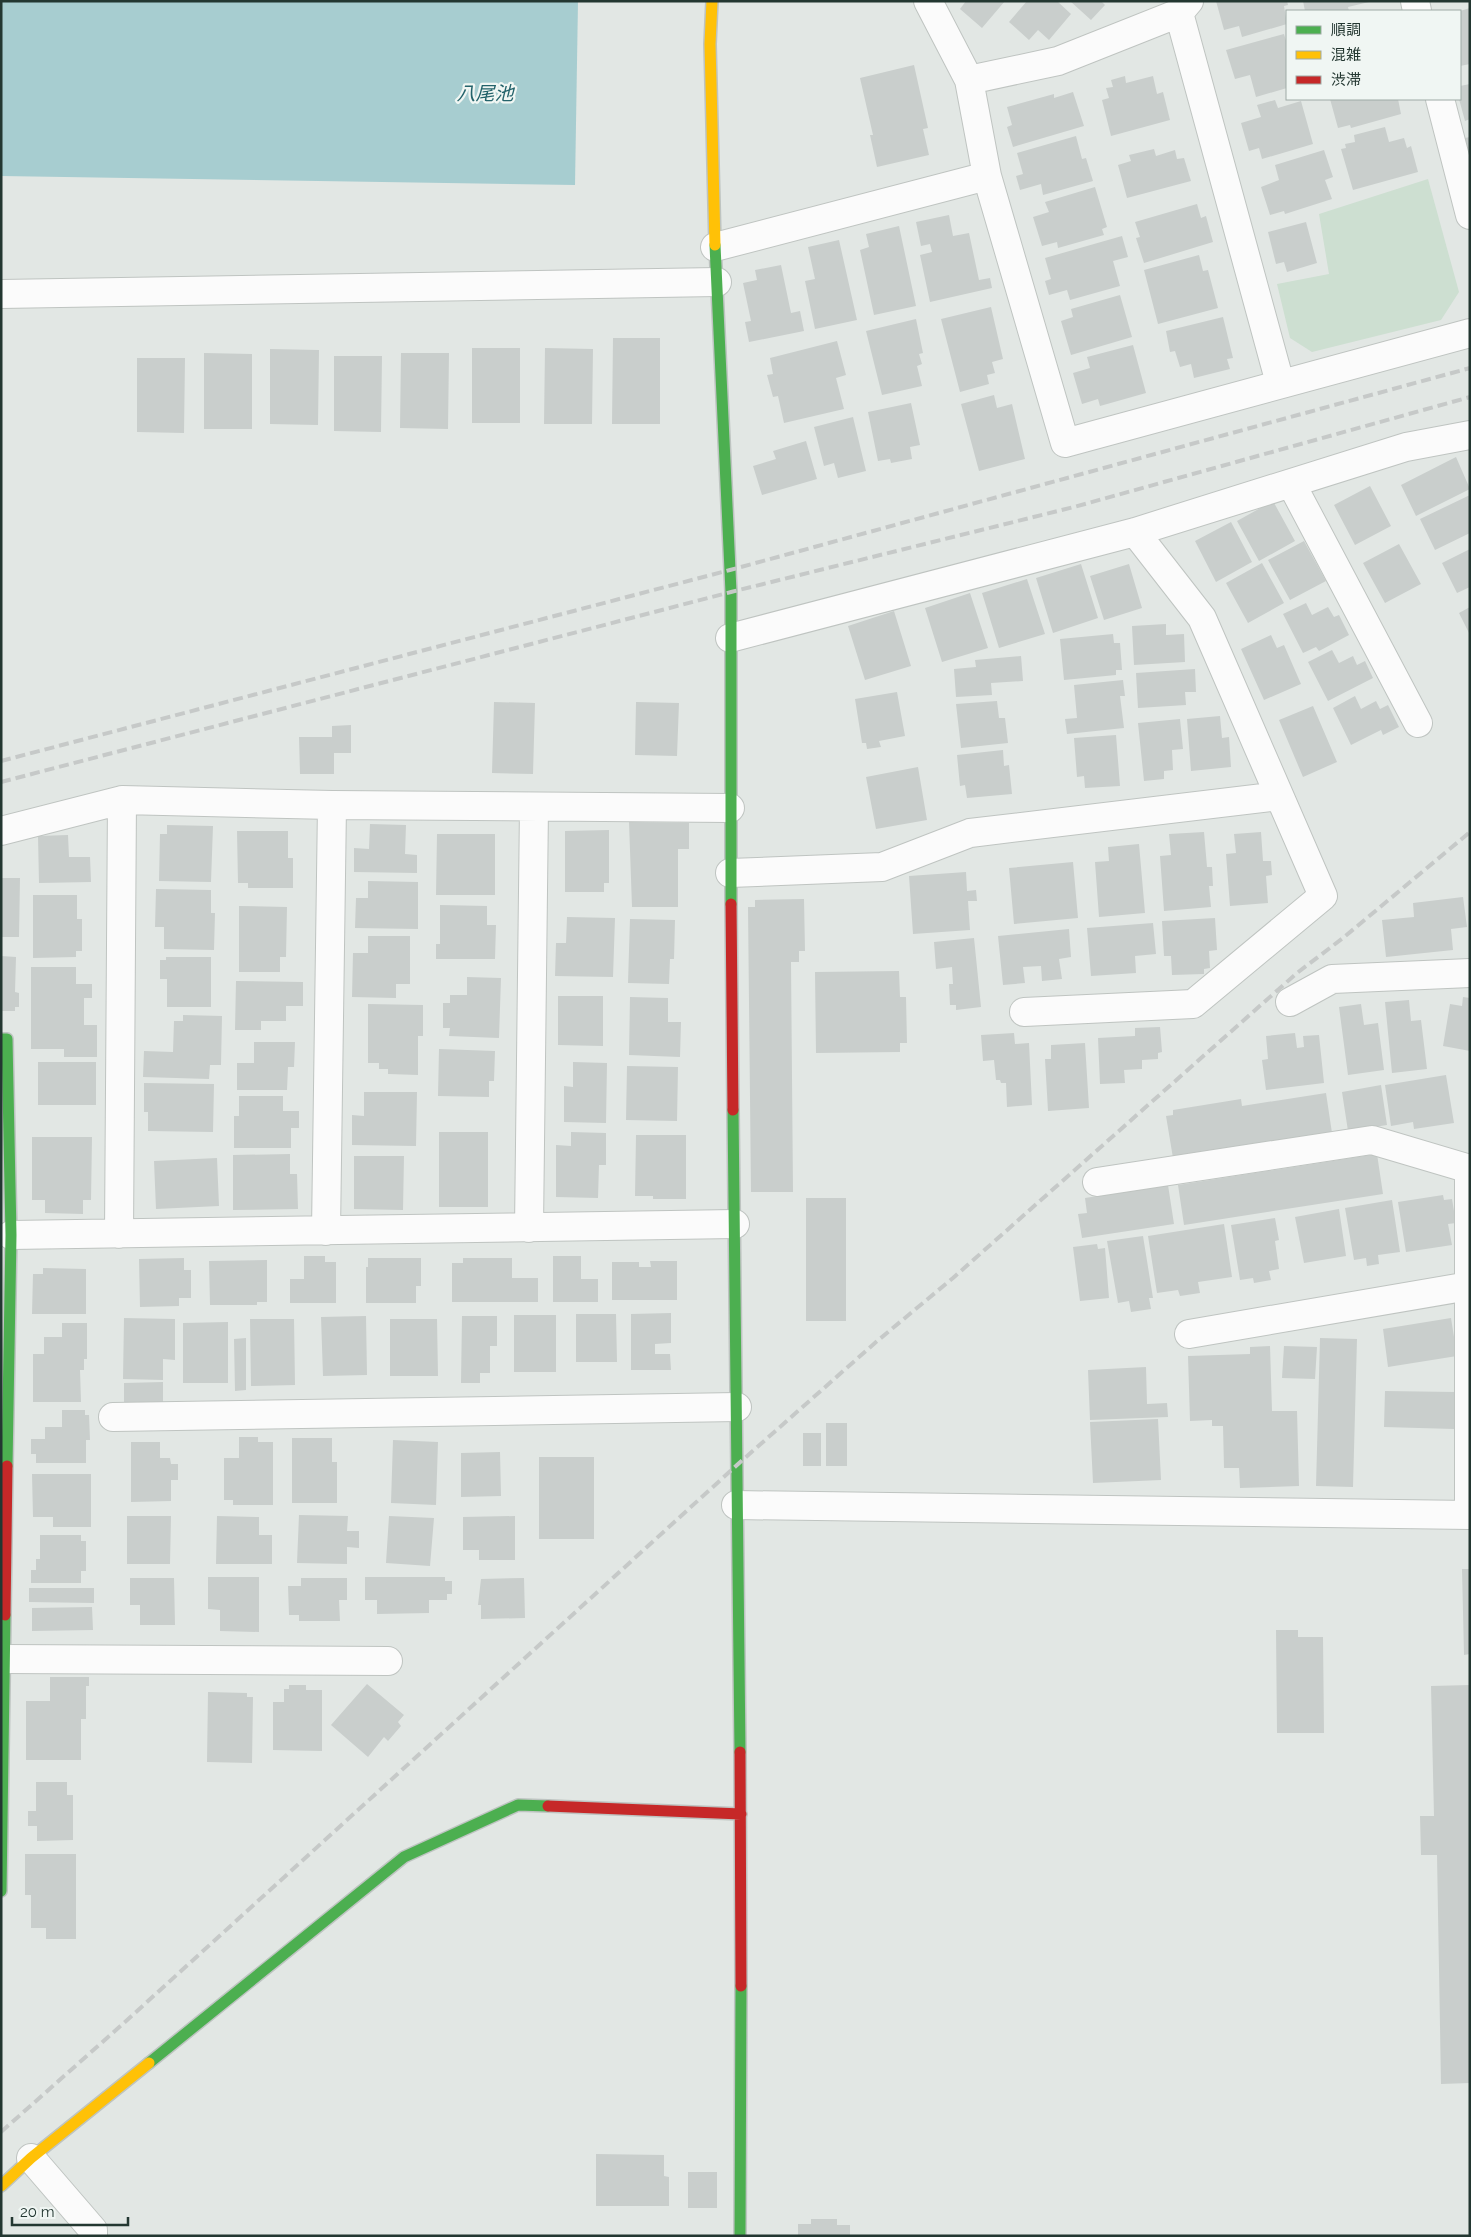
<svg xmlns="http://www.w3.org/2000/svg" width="1471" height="2237" font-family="Raleway,'Noto Sans JP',sans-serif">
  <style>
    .green { fill: #cddfd1 }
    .water { fill: #a7cdd0 }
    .building { fill: #c9cecc }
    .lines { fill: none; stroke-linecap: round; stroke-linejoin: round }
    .street-casing { stroke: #bfc4c1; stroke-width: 30 }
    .fast-casing { stroke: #bec4c1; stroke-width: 14 }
    .slow-casing { stroke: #bec4c1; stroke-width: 14 }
    .jam-casing { stroke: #bec4c1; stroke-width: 14 }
    .street { stroke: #fbfbfb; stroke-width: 28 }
    .fast { stroke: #4caf50; stroke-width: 11 }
    .slow { stroke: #ffc107; stroke-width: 11 }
    .jam { stroke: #c62828; stroke-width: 11 }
    .rail { stroke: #c6c9c8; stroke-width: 4; stroke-dasharray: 10 5; stroke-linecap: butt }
    .labels { text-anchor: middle; stroke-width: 4.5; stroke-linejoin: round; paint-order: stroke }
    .water-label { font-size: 19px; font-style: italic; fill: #24636b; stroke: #f0f6f3 }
  </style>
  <rect width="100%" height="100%" fill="#e2e7e4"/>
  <path class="green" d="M1428 179 1459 292 1441 320 1312 352 1290 338 1277 284 1329 274 1319 214Z"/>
  <path class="water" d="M1 1H578L575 185 1 176Z"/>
  <path class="building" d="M966 1H1005L982 28 960 9Z
    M1027 1H1057L1071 14 1049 40 1038 30 1029 40 1009 22Z
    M1070 1H1101L1105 5 1091 20Z
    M1216 1H1287L1288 5 1284 6 1287 24 1242 37 1239 26 1224 30Z
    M1303 1H1369V2L1348 7 1349 11H1305Z
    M1470 8V64L1460 66V11Z
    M1284 34 1287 44V88L1256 97 1250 75 1235 79 1226 50Z
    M914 65 928 128 923 129 929 155 877 167 870 135H873L860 78Z
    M1125 76 1126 83 1153 76 1157 94 1163 92 1170 120 1111 136 1102 100 1109 98 1106 88 1113 87 1111 80Z
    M1470 84V119L1465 121 1459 99 1460 86Z
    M1073 92 1084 126 1013 147 1007 127 1012 125 1007 107 1054 94V98Z
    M1330 99H1398L1401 114 1351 128 1350 125 1338 128Z
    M1275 100 1278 108 1301 101 1313 144 1262 159 1259 148 1249 151 1241 123 1261 117 1257 105Z
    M1385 127 1389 142 1404 138 1407 148 1411 146 1418 172 1353 190 1341 149 1346 148 1345 144 1355 142 1354 135Z
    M1076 136 1082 159 1086 158 1093 181 1043 195 1041 184 1020 190 1016 176 1023 174 1017 153Z
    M1470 137V154H1469L1465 138Z
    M1154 149 1156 156 1175 150 1177 159 1184 158 1191 181 1127 198 1118 165 1131 161 1129 155Z
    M1324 150 1333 177 1325 180 1332 199 1285 214 1284 211 1270 215 1261 187 1279 180 1275 165Z
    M1095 187 1107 227 1102 229 1104 235 1058 248 1057 242 1042 246 1033 217 1049 212 1045 202Z
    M1197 204 1201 218 1206 216 1213 242 1144 263 1136 238 1140 237 1135 222Z
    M949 215 953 236 969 233 979 280 990 278 992 288 930 302 920 255 932 252 930 244 921 246 916 222Z
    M1306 222 1317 263 1287 272 1284 262 1276 264 1268 232Z
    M899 226 916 306 874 315 860 250 869 247 866 234Z
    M1122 236 1128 257 1113 261 1120 286 1070 300 1067 290 1049 295 1045 281 1051 279 1045 258Z
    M839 240 857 320 815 329 805 281 815 279 808 247Z
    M1199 255 1203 271 1208 270 1218 308 1158 324 1144 270Z
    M781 265 791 313 800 311 804 331 749 342 745 322 751 321 743 283 757 280 755 270Z
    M1120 295 1132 337 1071 355 1061 321 1073 317 1071 309Z
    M991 307 1003 359 992 362 995 373 987 375 989 384 960 392 941 319Z
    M1223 317 1233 358 1227 359 1230 369 1194 378 1191 364 1180 367 1175 351 1170 352 1166 331Z
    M916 319 923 353 919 354 922 364 917 366 922 386 882 395 866 331Z
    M613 338H660V424H612Z
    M837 341 846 375 836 378 844 409 784 423 778 396 773 397 767 375 773 374 770 358Z
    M1133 345 1146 393 1100 406 1098 399 1082 404 1073 373 1090 368 1087 357Z
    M472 348H520V423H472Z
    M545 348 593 349 592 424H544Z
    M270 349 319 350 318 425 270 424Z
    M204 353 252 354V429H204Z
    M401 353H449L448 429 400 428Z
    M334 356H382L381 432 334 431Z
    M137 358H185L184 433 137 432Z
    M994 395 997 408 1012 404 1025 459 979 471 961 404Z
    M911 403 920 445 910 447 912 459 891 463 890 459 878 461 868 412Z
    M853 417 866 471 838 478 834 463 824 466 814 427Z
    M806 441 817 479 762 495 753 466 776 459 773 451Z
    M1456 457 1470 489 1416 516 1401 485Z
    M1370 486 1391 526 1355 545 1334 505Z
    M1470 495V533L1435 550 1420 519Z
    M1273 501 1295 541 1259 561 1237 521Z
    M1231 522 1252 562 1216 582 1195 541Z
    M1304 541 1326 581 1290 600 1268 560Z
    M1399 544 1421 584 1385 603 1363 563Z
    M1470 549V587L1457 593 1442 563Z
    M1262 563 1284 603 1248 623 1226 583Z
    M1081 564 1098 618 1053 633 1036 578Z
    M1129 564 1142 608 1104 620 1090 576Z
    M1027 579 1045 634 999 648 982 593Z
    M970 593 988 648 942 662 925 608Z
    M1306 603 1312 615 1328 607 1334 617 1339 615 1349 635 1319 651 1316 647 1303 653 1283 614Z
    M1470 607V635L1459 613Z
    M894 611 911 666 865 680 848 626Z
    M1166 624V635L1184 634 1185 662 1134 665 1132 626Z
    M1113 634 1114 643H1120L1122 670H1116V675L1064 680 1060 639Z
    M1271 635 1277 648 1284 645 1301 684 1264 700 1241 649Z
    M1332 650 1339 663 1353 656 1357 665 1365 661 1373 678 1328 701 1308 662Z
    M1021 656 1023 681 991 683 992 695 956 697 954 669 976 667 975 660Z
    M1195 669 1196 692H1185L1186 705 1138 708 1136 673Z
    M1123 680 1125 696H1120L1124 728 1067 734 1065 719 1077 718 1074 685Z
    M897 692 905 736 879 741 881 747 867 749 866 743H862L855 699Z
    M1355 696 1361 709 1376 701 1380 709 1388 705 1399 727 1383 735 1381 730 1351 745 1333 708Z
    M997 701 999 718H1005L1008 743 961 748 956 704Z
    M494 702 535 703 533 774 492 773Z
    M636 702 679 703 677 756 635 755Z
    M1313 706 1337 762 1303 777 1279 720Z
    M1220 716 1222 738 1229 737 1231 767 1191 771 1187 719Z
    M1180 719 1183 749 1172 750 1173 770 1164 771V779L1144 781 1138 723Z
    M351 725V753H334V774H300L299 737H332V726Z
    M1116 735 1120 786 1085 788 1084 776 1077 777 1074 738Z
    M1003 750 1004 766 1009 765 1012 794 967 798 965 785 960 786 957 755Z
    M918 767 927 820 876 829 866 777Z
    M629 822 689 823V849H678V907H632Z
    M370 824 406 825 405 854 417 855V873L354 872V848L369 849Z
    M167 825 213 826 211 882 159 881 160 834H167Z
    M609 830V883H604V892H565V831Z
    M237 831H288V858H293V888H248V883H238Z
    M1204 832 1207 867H1212L1213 886H1209L1211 907 1164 911 1160 856 1171 855 1169 834Z
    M1261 832 1263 861H1271L1272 875 1266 876 1268 903 1230 906 1226 854 1236 853 1234 834Z
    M437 834H495V895H436Z
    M68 835 69 857H90L91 882 39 883 38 836Z
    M1139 844 1145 913 1099 917 1095 862 1109 861 1108 847Z
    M1073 862 1078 918 1014 924 1009 868Z
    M966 872 967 891 976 890 977 901H968L970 930 913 934 909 876Z
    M1 878H20L19 937H1Z
    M368 881 418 882V929L355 928 356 898H368Z
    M156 889 211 890V913H215L214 950 164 949V927H155Z
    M33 895H77V919H82V951H76V957L33 958Z
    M1463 897 1467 927 1451 929 1453 950 1386 957 1382 920 1414 917 1413 903Z
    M804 899 805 951H799V962H791L793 1192H751L748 907H755V900Z
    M440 905 487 906V925H496L495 959H436V944H440Z
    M239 906 287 907 286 957H280V972H239Z
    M567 917 615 918 613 977 555 976 556 943H566Z
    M1215 918 1217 950 1209 951 1210 968 1204 969V974L1172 975 1171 956H1164L1162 921Z
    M630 919 675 920 674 959H670L669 984 628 983Z
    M1153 923 1156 954 1135 956 1136 973 1091 976 1087 928Z
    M1069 929 1071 957 1059 959 1062 979 1042 981 1041 966 1023 967 1025 983 1003 985 998 936Z
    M368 936H410V984H396V998L352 997 353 953H368Z
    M974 938 981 1007 956 1010V1005H950L949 984H953L952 967 936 969 934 942Z
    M1 956 16 957 15 992 19 993V1007H15V1011H1Z
    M166 957H211V1007H167V979H160V960H166Z
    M31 967H76V984H92V998H84V1025H97V1057H64V1049H31Z
    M899 971 900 997H906L907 1043H900V1052L816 1053 815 972Z
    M467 977 501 978 499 1038 449 1036 450 1028H443V1003H450V995H467Z
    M236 981 303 982V1006H286V1021H261V1030H235Z
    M558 996H603V1046L558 1045Z
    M630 997 668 998V1022H681L680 1057 629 1055Z
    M1463 997 1470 998V1051L1443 1046 1450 1004 1462 1006Z
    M1409 1000 1411 1021 1421 1020 1427 1069 1392 1073 1385 1002Z
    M368 1004 423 1005V1036H418V1075L388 1074V1069H379V1063H368Z
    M1361 1004 1364 1025 1378 1023 1384 1070 1348 1075 1339 1007Z
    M183 1015 222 1016 221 1065H210L209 1079 143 1077 144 1051 173 1052 174 1021H183Z
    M1160 1027 1162 1052 1158 1053V1059L1142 1060V1069L1124 1070 1125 1083 1100 1084 1098 1038 1135 1036V1028Z
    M1014 1033 1015 1044 1029 1043 1032 1105 1007 1107 1006 1083H1001L1000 1080H996L994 1060 983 1061 981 1035Z
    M1295 1033 1297 1048 1304 1047 1303 1036 1319 1035 1324 1083 1266 1090 1262 1060 1268 1059 1266 1036Z
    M254 1042H295L294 1067H288L287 1090H237V1063H254Z
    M1085 1043 1089 1108 1048 1111 1045 1059H1051V1045Z
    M439 1049 495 1051 494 1081H489V1097L438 1096Z
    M38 1062H96V1105H38Z
    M573 1062 607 1063 606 1123 564 1122V1086L573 1087Z
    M627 1066 678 1067 677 1121 626 1120Z
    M1446 1075 1454 1123 1414 1129 1413 1122 1391 1126 1385 1085Z
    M144 1083 214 1084 213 1132 148 1131V1112H144Z
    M1381 1085 1387 1125 1348 1131 1342 1092Z
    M364 1092H417L416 1146 352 1145V1115L364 1116Z
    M1326 1093 1332 1133 1173 1158 1166 1116 1173 1115V1110L1241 1099 1242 1106Z
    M239 1096H283V1111H299V1128H291V1148H234V1116H239Z
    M439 1132H488V1207H439Z
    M571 1132 606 1133V1165H599L598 1198 556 1197V1145L571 1146Z
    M636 1135H686V1199H653V1196H635Z
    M32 1137H92L91 1200H83V1214L45 1213V1200H32Z
    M290 1154V1174H297L298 1209 233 1210V1155Z
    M1377 1154 1383 1194 1184 1225 1178 1185Z
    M354 1156H404L403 1210 354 1209Z
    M217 1158 219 1206 156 1209 154 1161Z
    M1168 1185 1174 1224 1082 1238 1078 1214 1087 1213 1085 1198Z
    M1443 1195 1444 1200 1452 1199 1456 1223 1448 1224 1452 1245 1406 1252 1398 1202Z
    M806 1198H846V1321H806Z
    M1392 1200 1400 1252 1378 1255 1379 1264 1367 1266 1366 1258 1354 1260 1345 1208Z
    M1339 1209 1346 1256 1304 1263 1295 1217Z
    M1275 1218 1279 1240 1275 1241 1279 1269 1269 1271 1271 1280 1254 1283 1253 1278 1240 1280 1231 1225Z
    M1224 1224 1232 1277 1198 1282 1200 1293 1180 1296 1178 1290 1157 1293 1148 1236Z
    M1143 1236 1153 1298H1149L1151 1309 1131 1312 1129 1301 1118 1303 1107 1241Z
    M1097 1244 1098 1249 1105 1248 1109 1298 1080 1301 1073 1247Z
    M304 1256H325V1262H336V1303H290V1279H304Z
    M553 1256H581V1279H598V1302H553Z
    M184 1258V1270H191V1298H179V1306L140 1307 139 1259Z
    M368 1258H421V1286H416V1303H366V1267H368Z
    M463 1258H512V1278H538V1302H452V1263H463Z
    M267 1260V1302H257V1305H210L209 1261Z
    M650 1261H677V1300H612V1262H639V1267H651Z
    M43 1268 86 1269V1314H32L33 1274H43Z
    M671 1313V1343L655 1344V1354H670L671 1370H631V1314Z
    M576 1314H616L617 1362H576Z
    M514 1315H556V1372H514Z
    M366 1316 367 1375 323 1376 321 1317Z
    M462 1316H497V1346H490V1373H480V1383H461Z
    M124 1318 175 1319V1360L163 1359V1380L123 1379Z
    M1451 1318 1457 1356 1388 1367 1383 1329Z
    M250 1319H294L295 1385 251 1386Z
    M390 1319H437L438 1376H390Z
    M228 1322V1383H183V1323Z
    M62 1323H87V1359H84V1370H80L81 1402H33V1354H44V1337H62Z
    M246 1338V1390L235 1391 234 1339Z
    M1320 1338 1357 1339 1353 1487 1316 1486Z
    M1270 1346 1272 1411H1297L1299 1486 1240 1488 1239 1468H1224L1223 1426H1212V1420L1190 1421 1188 1356 1250 1354V1347Z
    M1284 1346 1317 1347 1315 1379 1282 1378Z
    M1146 1367 1147 1404 1167 1403 1168 1417 1090 1420 1088 1370Z
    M163 1382V1402H124V1383Z
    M1385 1391 1455 1392 1454 1429 1384 1427Z
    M62 1410H85V1415H89L90 1440H86V1463H36V1454H31V1439H45V1427H62Z
    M1158 1419 1161 1480 1093 1483 1090 1422Z
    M826 1423H847V1466H826Z
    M803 1433H821V1466H803Z
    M239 1437H258V1442H273V1505H233V1500H224V1458H239Z
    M292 1438H332V1462H337V1503H292Z
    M393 1440 438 1442 436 1505 391 1503Z
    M131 1442H160V1458H170L171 1464H178V1480H171V1501L131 1502Z
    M500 1452 501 1496 461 1497V1453Z
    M539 1457H594V1539H539Z
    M32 1474H91V1527H53V1517H33Z
    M299 1515 348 1516 347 1531H359V1548L347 1547V1564L297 1563Z
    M127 1516H171L170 1564H127Z
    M217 1516 259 1517V1535H272V1564H216Z
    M389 1516 434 1518 430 1566 386 1563Z
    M515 1516V1560H479V1550H463V1517Z
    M40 1535H81V1541H86V1571H81V1583H31V1570H36V1559H40Z
    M1462 1569H1470V1654L1464 1655Z
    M208 1577H259V1632L220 1631V1610L208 1609Z
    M365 1577H445V1581H452V1594H447V1600H429V1613L377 1614V1600H365Z
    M130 1578H174L175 1625H140V1605H130Z
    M301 1578H347V1600H339L340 1621H299V1615H289L288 1586H301Z
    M524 1578 525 1618 481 1619V1605H478L481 1579Z
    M29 1588H94V1603L29 1602Z
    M92 1607 93 1630 32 1631V1608Z
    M1276 1630H1298V1637H1323L1324 1733H1277Z
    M50 1677H89V1686H86V1719H81V1760H26V1701H50Z
    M367 1684 404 1715 398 1722 401 1726 388 1741 384 1737 368 1757 331 1725Z
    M289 1685H306V1690H322V1751L273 1750V1702H284V1689H289Z
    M1470 1685V2083L1441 2084 1437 1855H1421L1420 1816H1434L1431 1686Z
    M208 1692 247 1693V1697H253L252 1763 207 1762Z
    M36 1782H67V1795H73V1840L37 1841V1826H28V1811H36Z
    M25 1854H76V1939H46V1928H31V1895H25Z
    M596 2154 664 2155V2176L669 2177V2206H596Z
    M688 2172H717V2208H688Z
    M811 2219H837V2225H850V2236H798V2224H811Z"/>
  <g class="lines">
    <defs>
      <path id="street" d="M928 1 969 80
        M1415 1 1417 11
        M1179 13 1280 383
        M1440 99 1470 215
        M987 176 1065 443 1470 333
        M715 247 987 176 969 80 1058 61 1179 13 1189 1
        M1 294 717 282
        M1291 483 1418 723
        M730 638 1135 532 1406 447 1470 435
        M1 831 122 800 332 805 730 808
        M730 873 882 867 970 833 1279 796
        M1290 1002 1332 979 1470 973
        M1024 1012 1193 1004 1323 896 1202 618 1135 532
        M1469 1169V1515
        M1097 1182 1372 1140 1470 1169
        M529 1228 534 807
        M326 1231 332 805
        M119 1234 122 800
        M11 1235 735 1224
        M1189 1334 1469 1286
        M113 1417 737 1407
        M736 1505 1470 1515
        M4 1659 388 1661
        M31 2158 93 2230V2236"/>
      <path id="fast" d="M715 245 731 592V904
        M1 1039H7L11 1235 7 1466
        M733 1110 740 1752
        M1 1891 5 1615
        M149 2063 404 1857 518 1805 548 1806
        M740 2236 741 1986"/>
      <path id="slow" d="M712 1 710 44 715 245
        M1 2186 31 2158 149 2063"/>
      <path id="jam" d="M731 904 733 1110
        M5 1615 7 1466
        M740 1752 741 1986
        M548 1806 741 1814"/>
    </defs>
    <use href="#street" class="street-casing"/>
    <use href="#fast" class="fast-casing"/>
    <use href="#slow" class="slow-casing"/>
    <use href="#jam" class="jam-casing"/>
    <use href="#street" class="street"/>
    <use href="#fast" class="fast"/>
    <use href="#slow" class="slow"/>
    <use href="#jam" class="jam"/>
    <path class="rail" d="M1 761 730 570 1470 368
      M1 782 731 592 1074 507 1470 397
      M1 2132 125 2022 737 1465 876 1342 953 1278 1297 973 1343 938 1470 832"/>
  </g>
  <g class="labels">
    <g class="water-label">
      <text x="485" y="100">八尾池</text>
    </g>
  </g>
  <rect width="1471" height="2237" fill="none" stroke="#233731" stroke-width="5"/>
  <rect x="1286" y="10" width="175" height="90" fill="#f0f6f3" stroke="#9eaaa5"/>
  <rect x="1296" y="26" width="25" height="8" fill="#4caf50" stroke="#9eaaa5"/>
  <text x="1331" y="35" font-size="15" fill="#233731">順調</text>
  <rect x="1296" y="51" width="25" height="8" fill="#ffc107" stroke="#9eaaa5"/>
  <text x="1331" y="60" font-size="15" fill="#233731">混雑</text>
  <rect x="1296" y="76" width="25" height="8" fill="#c62828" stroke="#9eaaa5"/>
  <text x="1331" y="85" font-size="15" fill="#233731">渋滞</text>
  <path d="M12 2217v8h116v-8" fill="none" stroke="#233731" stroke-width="2.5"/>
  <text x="20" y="2217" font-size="15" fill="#233731" stroke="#f0f6f3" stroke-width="4" paint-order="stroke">20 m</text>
</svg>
